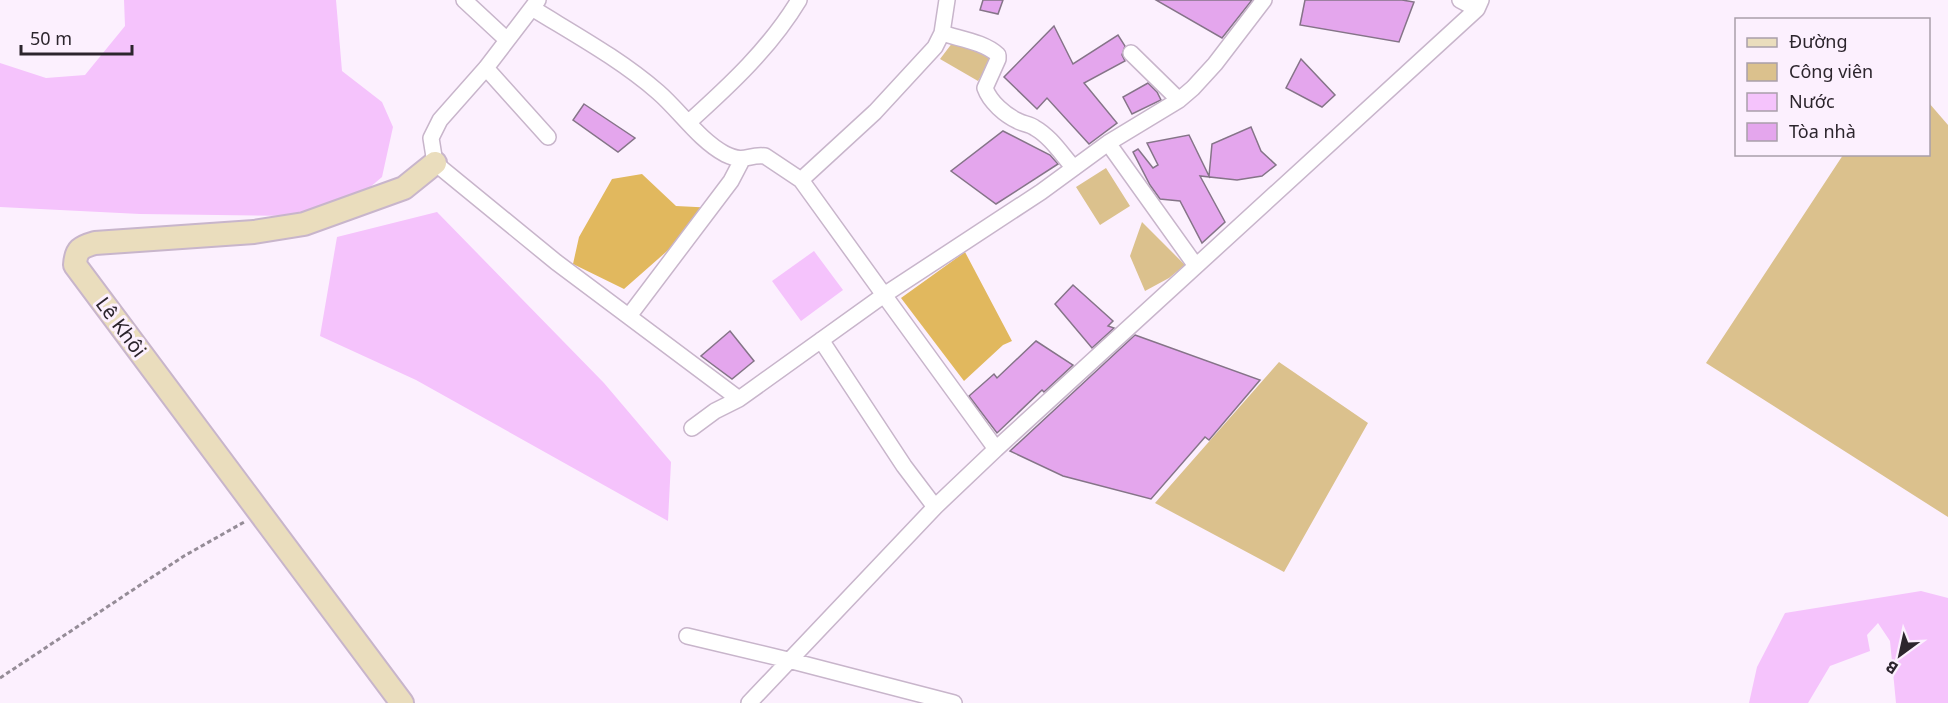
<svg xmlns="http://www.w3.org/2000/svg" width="1948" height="703" font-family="'Noto Sans',sans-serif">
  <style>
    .green { fill: #dbc18d }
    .forest { fill: #e1b85e }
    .water { fill: #f5c3fc }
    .building { fill: #e4a6ed; stroke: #857488; stroke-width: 1.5 }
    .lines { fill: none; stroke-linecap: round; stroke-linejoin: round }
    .street-casing { stroke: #c8b5cb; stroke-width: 18 }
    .secondary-casing { stroke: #c8b5cb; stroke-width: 26 }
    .path { stroke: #958c97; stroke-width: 3; stroke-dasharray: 4.5 3; stroke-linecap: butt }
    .street { stroke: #fff; stroke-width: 15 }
    .secondary { stroke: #eaddbd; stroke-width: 22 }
    .labels { text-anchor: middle; stroke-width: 6; stroke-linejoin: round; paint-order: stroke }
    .street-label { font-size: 20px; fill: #2c252d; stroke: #fcf0fe }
  </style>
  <rect width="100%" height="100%" fill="#fcf0fe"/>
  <path class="green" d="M953 42 993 58 978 81 940 59Z
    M1929 103 1948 125V517L1706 363 1843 155 1928 154Z
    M1106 168 1130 206 1100 225 1076 187Z
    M1142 222 1185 265 1169 278 1145 291 1130 256Z
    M1279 362 1368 423 1284 572 1155 503Z"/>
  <path class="forest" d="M642 174 676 206 716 208 624 289 573 264 579 237 612 179Z
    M965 252 1012 341 1003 345 964 381 901 298Z"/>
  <path class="water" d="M124 0H336L342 71 382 102 393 127 382 177 362 194 296 216 140 214 0 207V63L46 78 85 75 125 26Z
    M437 212 604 383 671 462 668 521 416 380 320 336 337 237Z
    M814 251 843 290 801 321 772 281Z
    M1921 591 1948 598V703H1896L1890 641 1878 623 1867 635 1870 651 1830 666 1808 703H1749L1757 667 1785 613Z"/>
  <path class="building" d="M983 0H1003L998 14 980 10Z
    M1156 0H1252L1222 38Z
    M1305 0H1402L1414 2 1399 42 1300 25Z
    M1054 26 1073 64 1118 35 1125 46 1122 55 1125 61 1084 83 1117 123 1089 144 1047 98 1037 109 1004 77Z
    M1301 59 1335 95 1322 107 1286 88Z
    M1148 83 1157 92 1161 100 1132 114 1123 97Z
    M584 104 635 138 618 152 573 120Z
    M1251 127 1261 151 1276 165 1262 176 1237 180 1200 176 1225 222 1202 243 1180 201 1160 199 1150 185 1133 152 1138 149 1153 168 1158 165 1147 143 1189 135 1209 176 1212 144Z
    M1003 131 1050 155 1058 164 996 204 951 171Z
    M1073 285 1113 321 1108 326 1114 328 1092 348 1055 304Z
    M730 331 754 361 732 379 701 356Z
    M1135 335 1260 380 1209 440 1205 437 1151 499 1063 476 1010 451Z
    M1036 341 1073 365 1044 392 1042 390 997 433 969 396 994 374 997 378Z"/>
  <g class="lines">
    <defs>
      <path id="street" d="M464 0 507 40
        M538 0 486 68 440 120 431 138 435 163 556 262 739 399 884 295 996 449 1477 9 1481 0
        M1460 0 1477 9
        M532 8C574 34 620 59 658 92 680 111 699 140 725 154 746 164 747 154 765 156L801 180 884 295 1041 192 1108 143 1179 100 1193 88 1215 64 1264 0
        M942 33C960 39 984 42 998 55V59L985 88C990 102 1005 115 1018 121 1023 124 1030 124 1035 128 1051 137 1062 155 1074 168
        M1131 53 1179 100
        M486 68 548 137
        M689 122C730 85 770 48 799 0
        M1108 143 1196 266
        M801 180 875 112 935 47 942 33 947 0
        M629 316 731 181 742 160
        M821 340 904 466 935 507
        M692 428 715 411 739 399
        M687 636 788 660 954 703
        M749 703 935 507 996 449"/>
      <path id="secondary" d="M402 703 75 265C76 249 81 247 95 243L254 232 304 224 404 188 435 163"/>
    </defs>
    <use href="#street" class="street-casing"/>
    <use href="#secondary" class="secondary-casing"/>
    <path class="path" d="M0 678 184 556 246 521"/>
    <use href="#street" class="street"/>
    <use href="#secondary" class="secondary"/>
  </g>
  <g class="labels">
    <g class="street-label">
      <text transform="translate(121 327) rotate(53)" y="7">Lê Khôi</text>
    </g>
  </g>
  <rect x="1735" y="18" width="195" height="138" fill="#fcf0fe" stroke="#a99faa" stroke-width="1.5"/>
  <rect x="1747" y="38" width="30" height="9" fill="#eaddbd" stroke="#a99faa" stroke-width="1.5"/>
  <text x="1789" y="48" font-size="18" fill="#2c252d">Đường</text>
  <rect x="1747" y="63" width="30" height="18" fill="#dbc18d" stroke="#a99faa" stroke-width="1.5"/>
  <text x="1789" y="78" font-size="18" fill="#2c252d">Công viên</text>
  <rect x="1747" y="93" width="30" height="18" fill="#f5c3fc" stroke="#a99faa" stroke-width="1.5"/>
  <text x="1789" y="108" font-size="18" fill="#2c252d">Nước</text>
  <rect x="1747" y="123" width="30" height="18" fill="#e4a6ed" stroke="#a99faa" stroke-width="1.5"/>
  <text x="1789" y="138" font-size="18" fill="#2c252d">Tòa nhà</text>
  <g transform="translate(1900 655) rotate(213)" stroke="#fcf0fe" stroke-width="4.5" paint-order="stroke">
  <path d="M0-4.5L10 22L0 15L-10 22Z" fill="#2c252d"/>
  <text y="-9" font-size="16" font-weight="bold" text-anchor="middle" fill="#2c252d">B</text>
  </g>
  <path d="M21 45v9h111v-9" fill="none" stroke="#2c252d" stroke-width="3"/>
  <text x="30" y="45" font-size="18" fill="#2c252d" stroke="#fcf0fe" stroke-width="4.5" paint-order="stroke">50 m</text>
</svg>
